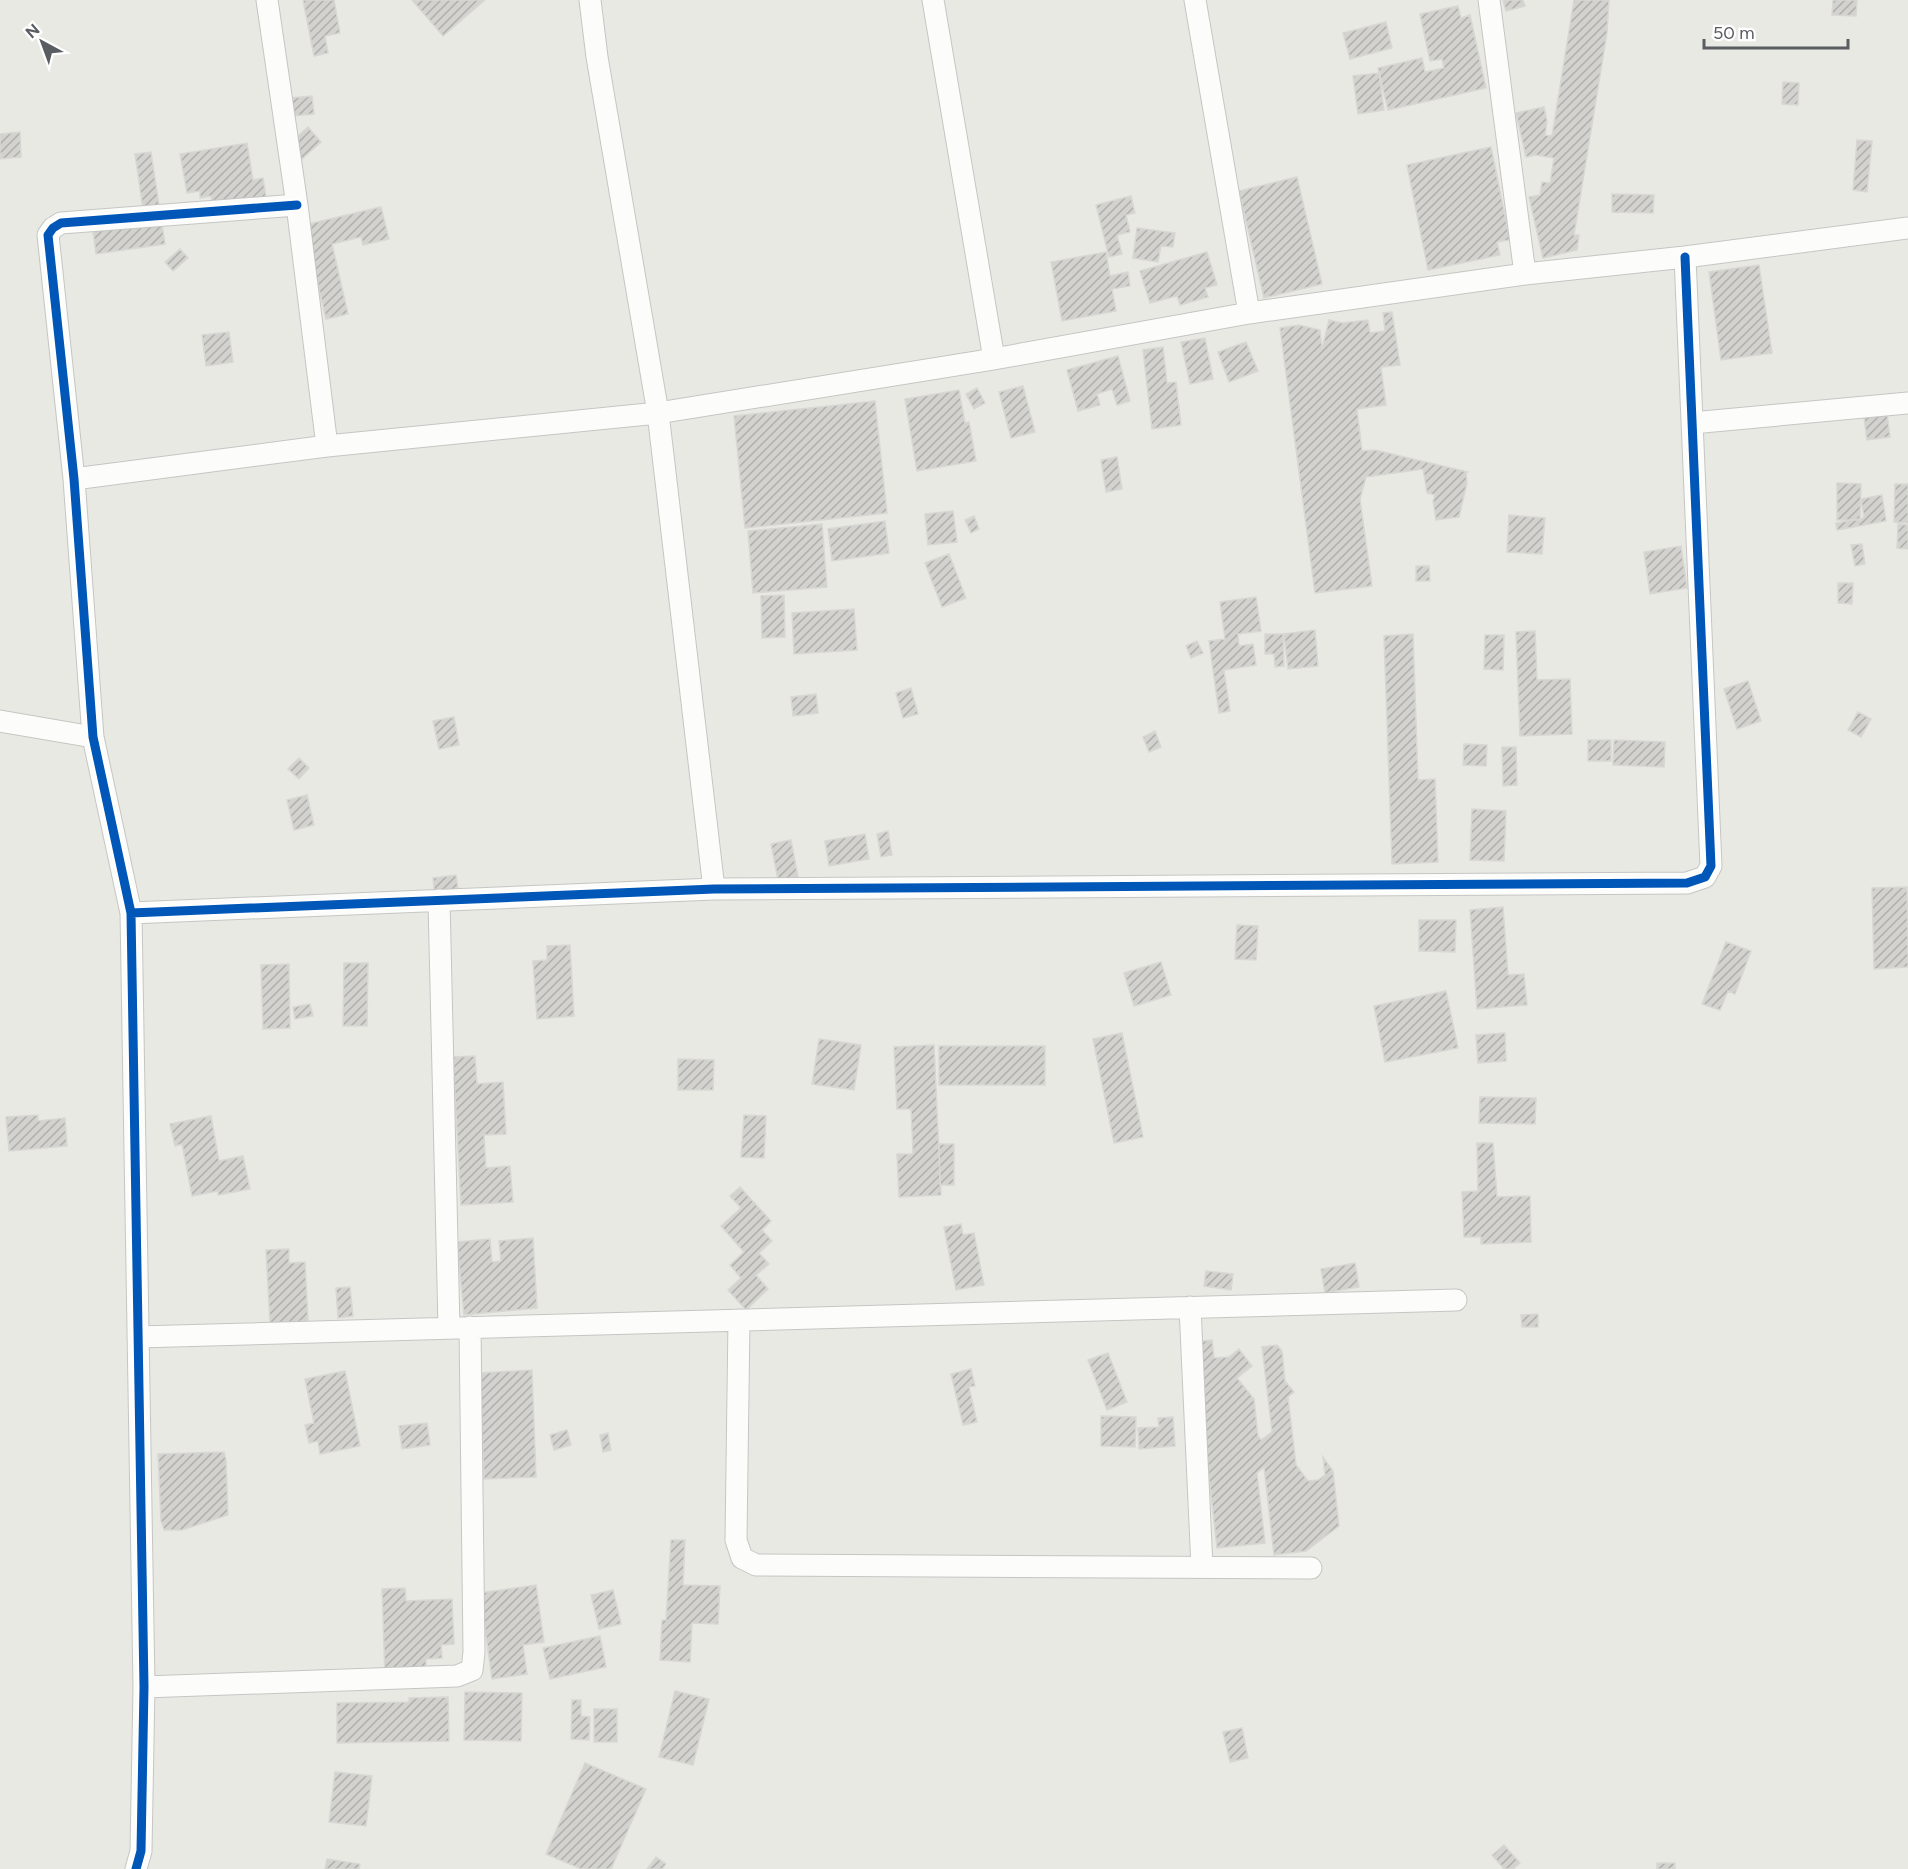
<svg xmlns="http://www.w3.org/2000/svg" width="1908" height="1869" font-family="Figtree,sans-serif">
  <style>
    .building { fill: url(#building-hatch); stroke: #d8d7d3; stroke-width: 1.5 }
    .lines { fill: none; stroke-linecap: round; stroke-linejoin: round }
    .street-casing { stroke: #c5c6c4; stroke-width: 23 }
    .street { stroke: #fcfcfb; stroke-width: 21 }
    .cycleway-casing { stroke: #fff; stroke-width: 13 }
    .cycleway { stroke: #0057b8; stroke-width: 9 }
  </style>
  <defs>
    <pattern id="building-hatch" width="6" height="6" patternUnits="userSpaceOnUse" patternTransform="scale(1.5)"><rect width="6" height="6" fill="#d3d2cf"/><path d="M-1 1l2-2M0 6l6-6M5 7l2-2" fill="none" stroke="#aeaeab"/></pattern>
  </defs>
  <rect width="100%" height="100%" fill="#e9e9e4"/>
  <path class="building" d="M303 0H334L340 33 325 36 328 53 314 56Z
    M412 0H485L443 36Z
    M1503 0H1523L1525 6 1506 11Z
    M1574 0H1609L1607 33 1574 235H1579L1577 250 1543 258 1529 197 1540 195 1542 182 1550 183 1554 158 1536 155 1526 157 1516 113 1544 107 1547 121 1545 135 1552 136Z
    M1833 0H1857L1856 16 1832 15Z
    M1458 6 1461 18 1470 15 1486 88 1388 110 1378 68 1422 58 1425 72 1444 68 1442 59 1430 61 1420 14Z
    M1386 22 1392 48 1350 59 1343 33Z
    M1379 73 1384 110 1358 114 1353 76Z
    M1783 82 1799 83 1798 105 1782 104Z
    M312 96 314 114 291 116 290 98Z
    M308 127 321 142 302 159 289 144Z
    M20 132 21 157 0 159V134Z
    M1857 140 1872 141 1867 192 1853 190Z
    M247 143 253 180 263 178 267 203 213 211 211 196 200 198V191L187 193 180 154Z
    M1491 147 1510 240 1497 242 1500 255 1428 270 1407 165Z
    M151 152 165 244 96 254 93 231 145 223 135 154Z
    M1297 177 1322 284 1264 298 1239 191Z
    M1612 194 1654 195 1653 213 1612 212Z
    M1131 196 1135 213 1126 215 1130 232 1117 235 1122 254 1109 257 1096 205Z
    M381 207 389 239 363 245 361 237 332 244 348 314 326 319 304 225Z
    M1137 228 1175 233 1173 247 1161 246 1158 262 1133 258Z
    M180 249 188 258 173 271 165 262Z
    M1106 252 1110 276 1128 272 1130 286 1112 289 1116 311 1062 321 1051 262Z
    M1207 252 1217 285 1205 288 1208 297 1180 305 1177 296 1150 303 1140 271Z
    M1759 265 1772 353 1721 360 1709 272Z
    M1392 312 1400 365 1381 367 1386 405 1357 409 1362 451 1375 450 1468 472 1466 473 1467 483 1459 517 1436 520 1433 501 1435 495 1427 493 1423 469 1366 477 1360 499 1372 586 1315 593 1280 328 1299 325 1320 330 1322 349 1329 320 1342 323 1368 320 1370 333 1385 331 1383 313Z
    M229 332 233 362 206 366 202 335Z
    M1205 338 1213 379 1190 384 1181 342Z
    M1246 342 1258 371 1229 382 1218 352Z
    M1163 347 1167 383 1176 382 1181 425 1152 429 1143 350Z
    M1118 356 1130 401 1117 405 1112 389 1097 394 1100 405 1078 411 1067 370Z
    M1023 386 1035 432 1011 438 999 392Z
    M977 388 985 403 974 409 966 394Z
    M959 390 965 423 969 422 976 461 917 471 905 399Z
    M875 401 887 513 745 528 734 416Z
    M875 401 887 513 745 528 734 416Z
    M1887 413 1890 437 1867 440 1864 417Z
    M1117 457 1122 489 1106 492 1101 460Z
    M1837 483 1861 484 1860 520H1837Z
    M1895 484H1908V523L1894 522Z
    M1882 495 1886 521 1837 530 1836 523 1864 518 1861 499Z
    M953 511 957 542 928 545 925 514Z
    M1509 515 1545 518 1542 554 1507 552Z
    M974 516 979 529 971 533 965 520Z
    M885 521 889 553 832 561 828 529Z
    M822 524 827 587 753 593 748 531Z
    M822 524 827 587 753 593 748 531Z
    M1898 524 1908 525V549L1897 548Z
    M1862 544 1865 564 1855 566 1851 545Z
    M1681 546 1687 588 1650 594 1644 552Z
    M949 554 966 598 942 607 925 563Z
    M1416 566H1429L1430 581H1416Z
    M1838 583H1853L1852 604 1838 603Z
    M784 595 785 637 762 638 761 596Z
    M1256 597 1261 631 1238 634 1239 646 1253 644 1256 665 1224 670 1230 711 1219 713 1209 641 1225 639 1220 602Z
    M854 609 857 650 794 654 792 613Z
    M854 609 857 650 794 654 792 613Z
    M1315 630 1318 666 1288 669 1284 634Z
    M1535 631 1537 680 1570 679 1572 734 1520 736 1516 632Z
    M1265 634H1283L1284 666 1275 667 1274 654H1265Z
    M1413 634 1418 780 1435 779 1438 862 1392 864 1384 636Z
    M1485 635H1504L1503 670 1484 669Z
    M1197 641 1203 653 1191 658 1186 646Z
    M1748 681 1761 721 1737 729 1724 689Z
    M911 688 918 714 903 718 896 693Z
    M816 694 818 713 793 716 791 697Z
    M1858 712 1871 719 1861 737 1848 730Z
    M454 717 459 745 439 749 433 721Z
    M1155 731 1161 747 1149 752 1143 737Z
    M1588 740H1611V761H1588Z
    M1614 740 1665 742 1664 767 1613 765Z
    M1464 744 1487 745 1486 766 1463 765Z
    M1502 747H1516L1517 785 1503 786Z
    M299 758 309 768 299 779 288 769Z
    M307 795 314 825 294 830 287 800Z
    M1472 809 1506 811 1504 861 1470 860Z
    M888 831 892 855 881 857 877 834Z
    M865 834 869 859 829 866 825 841Z
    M791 840 798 877 778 880 771 844Z
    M456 875 459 895 435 898 433 878Z
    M1907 887 1908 967 1874 969 1872 888Z
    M1503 907 1508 975 1524 974 1527 1005 1477 1009 1470 910Z
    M1419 920H1456L1455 952 1419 951Z
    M1237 925 1258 926 1256 960 1235 959Z
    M1726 942 1751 951 1735 994 1728 991 1720 1010 1702 1004Z
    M570 945 574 1016 537 1019 533 961 547 960V946Z
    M1161 962 1171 995 1134 1006 1124 973Z
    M344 963H368L367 1026H343Z
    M289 964 290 1028 263 1029 261 965Z
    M1446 991 1458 1048 1385 1062 1374 1006Z
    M310 1004 313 1016 295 1019 293 1007Z
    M1122 1033 1143 1137 1114 1143 1093 1039Z
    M1505 1033 1506 1061 1478 1063 1476 1035Z
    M819 1039 861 1045 854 1090 812 1084Z
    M934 1045 941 1195 899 1197 897 1154H913L911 1109H897L894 1047Z
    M939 1046H1045V1085H939Z
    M475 1056 477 1084 503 1082 506 1134 484 1135 486 1168 510 1166 513 1202 461 1205 453 1057Z
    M678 1059 714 1060 713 1090H678Z
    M1480 1097 1536 1098 1535 1124 1479 1123Z
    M38 1115V1121L65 1118 67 1146 9 1151 6 1117Z
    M744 1115 766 1116 764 1158 741 1157Z
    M211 1116 219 1161 243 1156 250 1189 218 1195V1191L192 1196 182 1144 175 1146 170 1124Z
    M1477 1143H1493L1497 1197 1530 1196 1531 1242 1481 1244V1237H1464L1462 1192 1478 1191Z
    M939 1144H954V1185H940Z
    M740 1187 771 1221 762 1230 772 1241 759 1253 769 1264 756 1275 768 1289 746 1310 728 1290 741 1278 730 1265 744 1252 721 1226 741 1208 730 1196Z
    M961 1224 963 1235 974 1233 984 1285 956 1290 944 1227Z
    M533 1238 537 1308 464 1315 457 1242 490 1239 492 1262 501 1261 499 1241Z
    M289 1249V1263L305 1262 308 1321 270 1323 266 1250Z
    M1355 1263 1359 1287 1325 1293 1321 1269Z
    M1206 1271 1233 1274 1231 1290 1204 1286Z
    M350 1287 353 1316 338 1318 336 1288Z
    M1538 1314V1327H1522L1521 1315Z
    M1212 1340 1214 1358 1229 1357 1239 1349 1252 1366 1237 1378 1254 1399 1258 1436 1261 1440 1272 1432 1262 1347 1277 1345 1282 1351 1285 1381 1294 1392 1288 1397 1296 1465 1308 1481 1318 1480 1325 1475 1323 1457 1333 1471 1339 1526 1306 1551 1274 1555 1264 1467 1257 1473 1265 1543 1217 1548 1194 1342Z
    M1108 1353 1127 1402 1107 1410 1088 1360Z
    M971 1369 975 1386 969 1387 977 1422 963 1425 951 1374Z
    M532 1370 536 1477 484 1479 480 1373Z
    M345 1371 360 1446 320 1454 318 1441 309 1443 305 1425 314 1423 305 1379Z
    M1101 1416 1136 1417 1135 1447 1101 1446Z
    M1173 1417 1175 1446 1139 1449 1138 1428 1159 1427 1158 1418Z
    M427 1423 430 1445 402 1449 399 1426Z
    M567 1430 571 1445 554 1450 550 1435Z
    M608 1433 611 1450 603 1452 600 1435Z
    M224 1452 226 1460 228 1515 182 1530H164L161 1521 158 1454Z
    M671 1540H685L683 1585 720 1586 718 1624 692 1623 690 1662 660 1660 662 1620H666Z
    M536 1585 544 1642 523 1645 527 1674 492 1679 480 1593Z
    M405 1588 406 1601 452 1599 454 1644 441 1645 442 1658 426 1659V1675L385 1677 382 1589Z
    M613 1590 621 1624 599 1629 591 1595Z
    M600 1636 606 1667 550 1679 543 1648Z
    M675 1691 709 1699 693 1765 659 1757Z
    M465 1692 522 1693 521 1741 464 1740Z
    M448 1697 449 1741 337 1743V1703L409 1702V1698Z
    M572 1700H581V1716L590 1717 589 1740 571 1739Z
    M594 1709H617V1742H594Z
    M1242 1728 1248 1758 1230 1762 1223 1732Z
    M585 1763 646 1789 611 1869H581L546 1854Z
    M335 1772 372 1776 366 1826 329 1822Z
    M1504 1845 1520 1863 1513 1869H1504L1492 1855Z
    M656 1857 666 1864 662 1869H647Z
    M327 1859 360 1864 359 1869H325Z
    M1657 1863H1675V1869H1657Z"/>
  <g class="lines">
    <defs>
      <path id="street" d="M267 0 297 205 327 446
        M590 0 597 57 658 413 714 889
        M933 0 994 359
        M1195 0 1249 313
        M1489 0 1525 274
        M1692 423 1908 403
        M74 479 327 446 658 413 994 359 1249 313 1525 274 1685 257 1908 228
        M0 721 93 737
        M439 900 449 1328
        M131 913 714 889 1687 883 1705 877 1711 866 1685 257
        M1190 1307 1202 1567
        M739 1320 736 1540 742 1558 756 1565 1311 1568
        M138 1337 1456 1300
        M144 1687 457 1676 472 1670 474 1652 470 1327
        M136 1869 141 1851 144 1687 131 913 93 737 74 479 48 235 53 228 61 223 297 205"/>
    </defs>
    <use href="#street" class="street-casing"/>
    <use href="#street" class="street"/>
    <defs>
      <path id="cycleway" d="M131 913 714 889 1687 883 1705 877 1711 866 1685 257
        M136 1869 141 1851 144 1687 131 913 93 737 74 479 48 235 53 228 61 223 297 205"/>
    </defs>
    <use href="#cycleway" class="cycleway-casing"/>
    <use href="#cycleway" class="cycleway"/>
  </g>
  <g transform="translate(42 42) rotate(319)" stroke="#ffffff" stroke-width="4.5" paint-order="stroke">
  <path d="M0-4.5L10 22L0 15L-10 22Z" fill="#595c61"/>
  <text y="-9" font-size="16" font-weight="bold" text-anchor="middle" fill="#595c61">N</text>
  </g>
  <path d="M1704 39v9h144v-9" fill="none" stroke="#595c61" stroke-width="3"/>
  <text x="1713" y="39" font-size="18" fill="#595c61" stroke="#ffffff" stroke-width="4.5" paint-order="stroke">50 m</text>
</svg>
